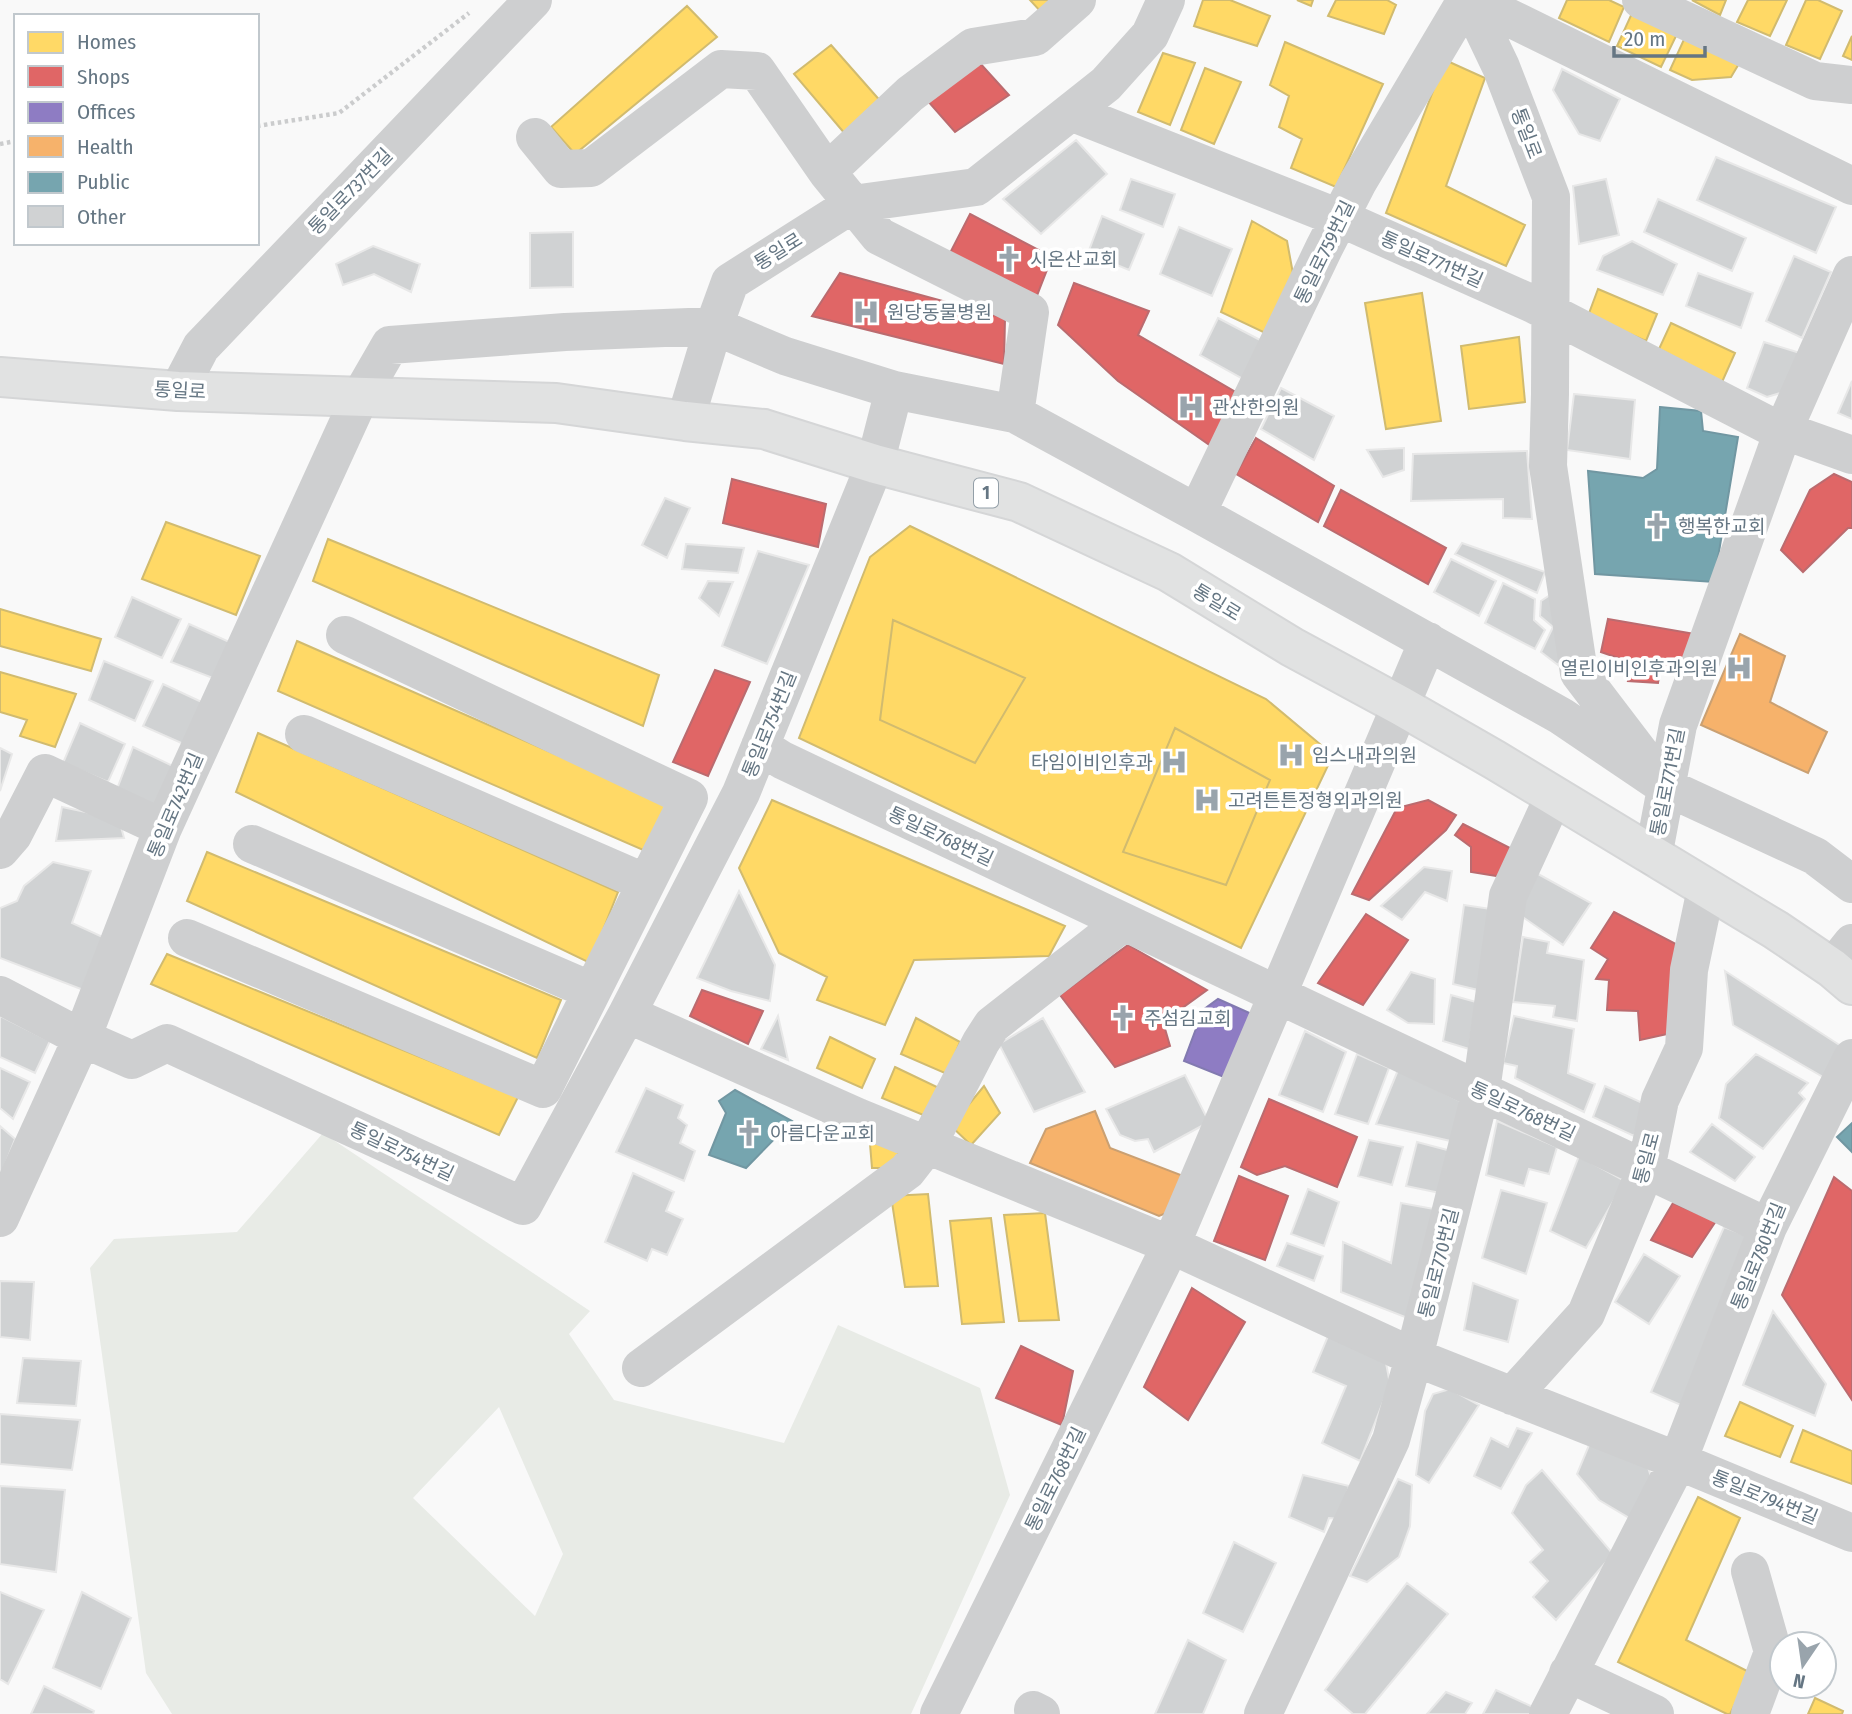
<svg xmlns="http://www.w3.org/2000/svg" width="1852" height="1714" font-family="'Fira Sans Condensed','Noto Sans KR',sans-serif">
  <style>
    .green { fill: #e8ebe6; fill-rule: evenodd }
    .homes { fill: #ffd966; stroke: #d1bb6f; stroke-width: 2 }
    .shops { fill: #e06666; stroke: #bb6b6f; stroke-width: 2 }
    .offices { fill: #8e7cc3; stroke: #827ab0; stroke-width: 2 }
    .health { fill: #f6b26b; stroke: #caa072; stroke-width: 2 }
    .public { fill: #76a5af; stroke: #7197a2; stroke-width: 2 }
    .building { fill: #d0d2d3; stroke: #e8e8e8; stroke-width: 2 }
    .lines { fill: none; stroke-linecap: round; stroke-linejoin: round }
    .major-casing { stroke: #d5d6d7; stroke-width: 42 }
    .path { stroke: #cbcccd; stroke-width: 4.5; stroke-dasharray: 3.5 3.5; stroke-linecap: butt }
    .minor { stroke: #cecfd0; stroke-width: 38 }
    .major { stroke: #e1e2e2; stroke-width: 38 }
    .labels { text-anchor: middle; stroke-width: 7; stroke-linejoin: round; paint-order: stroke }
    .shield { fill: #fff; stroke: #939fa8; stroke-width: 2 }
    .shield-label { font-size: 18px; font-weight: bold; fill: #657683 }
    .street-label { font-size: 19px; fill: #657683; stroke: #fff }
    .poi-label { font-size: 19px; fill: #657683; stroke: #fff; text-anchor: start }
  </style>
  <rect width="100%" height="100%" fill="#f9f9f9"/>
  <path class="green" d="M323 1133 590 1311 569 1334 614 1400 784 1443 838 1325 980 1388 1010 1495 911 1714H172L146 1673 90 1268 114 1239 237 1232ZM499 1407 563 1554 535 1616 413 1498Z"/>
  <path class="homes" d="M1030 0H1056L1041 12Z
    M1203 0H1230L1270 16 1257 46 1194 26Z
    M1297 0H1313L1311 6Z
    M1336 0H1387L1396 5 1384 34 1328 16Z
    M1567 0H1609L1624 7 1609 42 1559 18Z
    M1692 0H1726L1720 15Z
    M1748 0H1787L1770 36 1737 22Z
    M1806 0H1818L1842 11 1820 59 1786 45Z
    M687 6 717 37 575 154 551 127Z
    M1633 11 1678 32 1661 67 1617 46Z
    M1686 35 1740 62 1731 77 1692 80 1670 70Z
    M1852 36V60L1843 56Z
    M1285 42 1383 84 1336 187 1291 168 1302 139 1279 127 1289 96 1270 85Z
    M831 45 883 104 846 135 794 74Z
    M1163 53 1195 63 1170 125 1138 112Z
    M1445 60 1485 78 1446 186 1525 225 1506 266 1386 213Z
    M1205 68 1241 82 1214 144 1181 130Z
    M1252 221 1287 241 1294 279 1274 337 1221 312Z
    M1598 289 1657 314 1646 341 1588 316Z
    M1422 293 1441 421 1386 429 1365 303Z
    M1671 323 1735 353 1722 382 1659 349Z
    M1519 337 1525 402 1469 409 1461 346Z
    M166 522 260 556 236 615 142 579Z
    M910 526 1266 699 1333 755 1241 948 799 738 870 557Z
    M328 539 659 675 643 726 313 581Z
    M0 609 101 639 91 671 0 646Z
    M893 620 1025 678 975 763 880 720Z
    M297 641 671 805 650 853 278 691Z
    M0 672 76 694 55 747 20 736 27 720 0 712Z
    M1175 728 1270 780 1226 885 1123 852Z
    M258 733 618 892 590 963 236 792Z
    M772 800 1065 926 1049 956 914 960 885 1025 817 1000 827 977 779 953 739 868Z
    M207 852 561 1000 537 1058 187 901Z
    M167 954 518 1097 499 1135 151 984Z
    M916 1018 960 1042 947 1074 901 1054Z
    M830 1037 875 1059 862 1088 817 1068Z
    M895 1067 941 1089 928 1117 882 1098Z
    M984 1086 1000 1113 971 1145 951 1126Z
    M870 1144H898L899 1168H872Z
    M928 1194 938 1286 905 1287 891 1196Z
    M1045 1213 1059 1320 1019 1321 1004 1215Z
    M991 1218 1004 1322 962 1324 950 1221Z
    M1740 1402 1793 1426 1780 1457 1725 1436Z
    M1803 1430 1852 1451V1484L1791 1462Z
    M1698 1497 1740 1518 1686 1640 1751 1673 1730 1714H1727L1618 1662Z
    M1815 1698 1843 1711 1842 1714H1808Z"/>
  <path class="shops" d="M978 61 1009 95 955 132 926 99Z
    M970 214 1052 257 1036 298 950 253Z
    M840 273 1005 318 1004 364 812 316Z
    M1074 283 1149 311 1138 335 1244 397 1218 451 1118 381 1058 325Z
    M1256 438 1334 486 1318 522 1236 474Z
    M1834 474 1852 482V528H1848L1803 572 1781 550 1810 490Z
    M732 479 826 504 818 547 723 523Z
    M1341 490 1446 548 1428 584 1324 526Z
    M1608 619 1695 634 1687 667 1661 664 1658 683 1628 681 1633 663 1601 652Z
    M715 670 750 682 708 776 673 762Z
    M1428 800 1456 815 1446 830 1369 900 1352 894 1397 808Z
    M1463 824 1510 848 1503 877 1471 872V847L1455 835Z
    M1614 912 1676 944 1672 1033 1640 1040 1638 1011 1607 1010 1609 980 1596 979 1608 959 1591 948Z
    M1366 914 1408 940 1363 1005 1318 983Z
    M1128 945 1207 990 1163 1022 1170 1046 1115 1067 1060 995Z
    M702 990 763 1011 748 1044 690 1016Z
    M1269 1099 1357 1137 1337 1187 1285 1166 1257 1175 1241 1167Z
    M1239 1176 1288 1196 1265 1260 1214 1241Z
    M1834 1177 1852 1191V1400L1782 1295Z
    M1673 1203 1716 1221 1692 1257 1651 1240Z
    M1192 1288 1245 1322 1188 1420 1144 1387Z
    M1021 1346 1073 1371 1062 1425 996 1398Z"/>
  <path class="offices" d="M1218 999 1254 1015 1224 1077 1184 1061 1203 1010Z"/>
  <path class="health" d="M1740 634 1785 656 1770 702 1827 732 1808 773 1701 725Z
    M1095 1111 1110 1148 1186 1177 1176 1209 1159 1216 1030 1163 1046 1129Z"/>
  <path class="public" d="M1660 407 1701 411 1703 431 1738 437 1714 582 1595 574 1588 471 1643 478 1657 469Z
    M735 1090 792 1121 746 1168 709 1155 726 1113 719 1101Z
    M1852 1123V1152L1837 1137Z"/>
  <path class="building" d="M1562 69 1620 99 1600 141 1579 134 1553 90Z
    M1076 140 1107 174 1041 234 1003 199Z
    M1716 157 1836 207 1816 253 1697 200Z
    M1131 179 1175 194 1163 227 1120 210Z
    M1606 179 1619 235 1579 244 1573 186Z
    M1658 199 1746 238 1732 271 1644 232Z
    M1102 216 1144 234 1129 270 1088 253Z
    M1179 227 1232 249 1212 296 1160 274Z
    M573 232V287L530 288V233Z
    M1632 241 1677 264 1663 295 1597 270 1603 256Z
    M373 246 420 264 411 292 374 274 343 285 336 264Z
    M1794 256 1831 272 1802 338 1766 321Z
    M1698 273 1753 293 1741 328 1686 306Z
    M1218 318 1264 342 1245 380 1200 355Z
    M1764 342 1800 353 1787 391 1767 397 1747 388Z
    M1852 381V419L1838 413Z
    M1281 388 1334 416 1314 460 1261 429Z
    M1574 394 1635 400 1630 459 1567 450Z
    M1404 448V470L1383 477 1367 450Z
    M1527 451 1532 519 1503 518V499L1411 501 1413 454Z
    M665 498 690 508 667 558 642 545Z
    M1462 543 1545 572 1537 593 1455 554Z
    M686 544 744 548 738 573 682 569Z
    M758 551 809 565 767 664 722 646Z
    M1451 559 1496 581 1479 616 1434 592Z
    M708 581 733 582 719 616 699 598Z
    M1503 583 1535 599 1534 620 1545 630 1535 649 1485 623Z
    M1559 589 1568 648 1558 665 1541 652 1553 627 1540 616 1541 601Z
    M132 597 181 619 162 658 115 637Z
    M189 624 234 644 218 680 171 662Z
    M104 661 153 681 135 721 89 700Z
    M163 684 206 704 188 746 143 726Z
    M80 723 125 744 108 782 63 763Z
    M133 747 177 768 161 809 117 789Z
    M0 748 12 754 0 791Z
    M62 807 119 819 124 838 56 841Z
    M53 862 91 871 72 923 107 939 86 991 0 958V908L17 901 24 886Z
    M1424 867 1452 871 1447 901 1425 892 1402 920 1381 906Z
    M1529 869 1591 903 1563 945 1517 913Z
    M739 891 775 965 770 1001 731 991 697 978Z
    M1464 905 1491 909 1478 990 1453 984Z
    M1523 937 1549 942 1547 953 1584 960 1577 1021 1553 1017 1555 1006 1513 1002Z
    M1725 971 1841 1046 1823 1077 1733 1025Z
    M1411 972 1435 979 1434 1024 1408 1023 1387 1010Z
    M1451 995 1476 1002 1469 1049 1443 1041Z
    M0 1016 50 1041 35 1073 0 1057Z
    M778 1016 788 1060 761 1049Z
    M1514 1016 1574 1029 1568 1073 1595 1084 1584 1112 1515 1078 1517 1066 1503 1063Z
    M1043 1018 1085 1092 1034 1112 999 1044Z
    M1305 1031 1346 1052 1323 1112 1279 1095Z
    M1357 1054 1389 1068 1368 1124 1335 1114Z
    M1756 1054 1808 1083 1799 1093 1805 1099 1763 1149 1719 1118 1726 1084Z
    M0 1068 30 1082 13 1119 0 1108Z
    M1398 1070 1466 1104 1455 1142 1376 1124Z
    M1185 1075 1209 1122 1154 1152 1148 1139 1135 1141 1120 1135 1106 1109Z
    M1605 1086 1647 1105 1634 1136 1593 1117Z
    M646 1088 683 1105 678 1118 687 1125 680 1143 695 1151 684 1181 616 1152Z
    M1497 1121 1557 1147 1549 1174 1529 1169 1524 1186 1486 1175Z
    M1712 1124 1755 1157 1735 1181 1690 1152Z
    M0 1126 15 1139 0 1178Z
    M1369 1140 1403 1147 1392 1185 1358 1176Z
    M1417 1142 1451 1151 1440 1193 1406 1186Z
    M1579 1156 1625 1181 1586 1248 1550 1231Z
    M633 1173 674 1192 666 1211 683 1219 667 1255 652 1249 647 1261 605 1242Z
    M1308 1189 1339 1202 1324 1246 1291 1234Z
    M1501 1190 1547 1203 1526 1274 1482 1258Z
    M1401 1203 1434 1209 1410 1319 1341 1292 1343 1242 1391 1263Z
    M1724 1227 1750 1237 1683 1406 1651 1392Z
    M1287 1243 1323 1256 1314 1281 1277 1266Z
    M1644 1254 1680 1276 1649 1324 1615 1302Z
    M0 1281 34 1282 30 1340 0 1337Z
    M1473 1283 1518 1300 1508 1342 1464 1330Z
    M1773 1311 1826 1384 1815 1416 1743 1385Z
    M1328 1336 1386 1363 1390 1384 1360 1461 1322 1443 1346 1386 1313 1372Z
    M23 1358 81 1361 76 1406 17 1403Z
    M1450 1389 1479 1405 1429 1483 1416 1475 1425 1411 1433 1394Z
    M0 1414 80 1420 72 1470 0 1464Z
    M1517 1428 1532 1433 1501 1489 1474 1476 1491 1438 1508 1447Z
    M1592 1438 1647 1464 1652 1480 1631 1519 1599 1500 1577 1474Z
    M1542 1470 1613 1554 1556 1620 1533 1597 1548 1581 1530 1562 1543 1550 1512 1513 1526 1485Z
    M1303 1475 1349 1486 1340 1519 1329 1518 1324 1532 1289 1517Z
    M1398 1479 1412 1485 1410 1526 1399 1557 1367 1582 1350 1576Z
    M0 1486 65 1490 56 1572 0 1564Z
    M1234 1542 1276 1563 1243 1632 1203 1613Z
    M1407 1583 1448 1614 1365 1714H1353L1325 1690Z
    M0 1592 44 1610 8 1684 0 1679Z
    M82 1592 131 1618 101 1689 53 1668Z
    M1188 1640 1226 1660 1203 1714H1155Z
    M44 1686 94 1711 93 1714H31Z
    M1496 1690 1535 1708 1532 1714H1483Z
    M1446 1692 1472 1703 1465 1714H1427Z"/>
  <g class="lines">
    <defs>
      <path id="major" d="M0 377 178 391 556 403 685 421 764 429 875 464 1019 502 1169 572 1292 647 1401 706 1495 760 1776 930 1832 968 1852 985"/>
    </defs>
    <use href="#major" class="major-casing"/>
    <path class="path" d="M257 126 339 113 469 13
      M0 144 16 141"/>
    <path class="minor" d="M1469 0 1501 67 1551 197 1550 394 1548 466 1579 673 1646 761
      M1473 0 1852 186
      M1641 0 1815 81 1852 85
      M1071 112 1349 222 1535 305 1768 425 1852 455
      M535 137 561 169 591 168 721 69 757 71 827 172 879 236 1030 312 1015 414
      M827 172 910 94 973 47 1035 37 1077 0
      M178 391 201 347 533 0
      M685 421 714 326 730 282 853 204 976 187 1106 84 1150 35 1166 0
      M1197 513 1324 248 1358 182 1466 0
      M304 734 646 883
      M760 746 782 760 1768 1227
      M252 844 592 991
      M0 850 13 835 45 773 163 828
      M1653 857 1678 725 1783 431 1852 275
      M187 938 543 1089 689 798 345 635
      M1832 968 1852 943
      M0 995 82 1038 132 1060 167 1043 523 1206 627 1014 741 793 875 464 894 390
      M627 1014 858 1117 1171 1245 1414 1357 1678 1461 1852 1533
      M0 1218 82 1038 163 828 360 397 390 345 565 332 714 326 785 356 894 390 1015 414 1197 513 1561 716 1666 787 1815 856 1852 884
      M641 1368 907 1171 928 1144 981 1042 992 1025 1124 922
      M1512 1396 1586 1314 1646 1169 1660 1100 1684 1048 1689 970 1706 889
      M1568 1673 1655 1714
      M1033 1710 1041 1714
      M939 1714 1171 1245 1428 641
      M1263 1714 1391 1440 1414 1357 1481 1091 1508 896 1554 796
      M1548 1714 1678 1461 1768 1227 1852 1058
      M1750 1714 1773 1652 1750 1571"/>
    <use href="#major" class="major"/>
  </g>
  <defs>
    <symbol id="church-bare" viewBox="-9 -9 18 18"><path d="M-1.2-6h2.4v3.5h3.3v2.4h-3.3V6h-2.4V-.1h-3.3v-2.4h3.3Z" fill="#99a4ac" stroke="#fff" stroke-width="2.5" paint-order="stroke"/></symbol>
    <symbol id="hospital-bare" viewBox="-9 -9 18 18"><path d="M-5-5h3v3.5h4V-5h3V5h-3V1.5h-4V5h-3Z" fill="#99a4ac" stroke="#fff" stroke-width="2.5" paint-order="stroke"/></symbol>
  </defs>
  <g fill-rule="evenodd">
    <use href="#church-bare" x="990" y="240" width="38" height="38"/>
    <use href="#hospital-bare" x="847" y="293" width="38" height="38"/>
    <use href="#hospital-bare" x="1172" y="388" width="38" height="38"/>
    <use href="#church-bare" x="1638" y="507" width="38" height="38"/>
    <use href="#hospital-bare" x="1720" y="649" width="38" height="38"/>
    <use href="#hospital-bare" x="1272" y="736" width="38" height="38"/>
    <use href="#hospital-bare" x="1155" y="743" width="38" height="38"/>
    <use href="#hospital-bare" x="1188" y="781" width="38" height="38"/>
    <use href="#church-bare" x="1104" y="999" width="38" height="38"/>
    <use href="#church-bare" x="730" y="1114" width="38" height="38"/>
  </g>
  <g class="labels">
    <rect class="shield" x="974" y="478.5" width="24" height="29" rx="5"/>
    <g class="shield-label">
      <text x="986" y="499">1</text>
    </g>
    <g class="street-label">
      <text transform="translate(1527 133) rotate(69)" y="7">통일로</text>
      <text transform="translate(350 191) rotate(-46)" y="7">통일로737번길</text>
      <text transform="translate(778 251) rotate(-32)" y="7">통일로</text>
      <text transform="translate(1324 252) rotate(-64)" y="7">통일로759번길</text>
      <text transform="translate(1432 259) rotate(24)" y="7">통일로771번길</text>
      <text transform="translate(180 390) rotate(3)" y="7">통일로</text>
      <text transform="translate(1217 602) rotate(31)" y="7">통일로</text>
      <text transform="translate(769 724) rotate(-68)" y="7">통일로754번길</text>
      <text transform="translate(1667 782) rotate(-79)" y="7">통일로771번길</text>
      <text transform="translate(175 805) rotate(-67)" y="7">통일로742번길</text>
      <text transform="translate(941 836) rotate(25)" y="7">통일로768번길</text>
      <text transform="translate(1523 1111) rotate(25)" y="7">통일로768번길</text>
      <text transform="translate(402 1151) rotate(25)" y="7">통일로754번길</text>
      <text transform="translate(1646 1158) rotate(-75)" y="7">통일로</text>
      <text transform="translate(1758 1256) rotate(-68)" y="7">통일로780번길</text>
      <text transform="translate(1438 1263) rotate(-76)" y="7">통일로770번길</text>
      <text transform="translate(1055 1479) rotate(-64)" y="7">통일로768번길</text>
      <text transform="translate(1765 1497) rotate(22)" y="7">통일로794번길</text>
    </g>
    <g class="poi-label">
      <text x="1030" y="266">시온산교회</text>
      <text x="887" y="319">원당동물병원</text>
      <text x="1212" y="414">관산한의원</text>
      <text x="1678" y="533">행복한교회</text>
      <text x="1718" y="675" text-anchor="end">열린이비인후과의원</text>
      <text x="1312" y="762">임스내과의원</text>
      <text x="1153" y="769" text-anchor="end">타임이비인후과</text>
      <text x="1228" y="807">고려튼튼정형외과의원</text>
      <text x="1144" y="1025">주섬김교회</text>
      <text x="770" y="1140">아름다운교회</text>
    </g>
  </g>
  <rect x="14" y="14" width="245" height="231" fill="#ffffff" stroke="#c1c8cd" stroke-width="2"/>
  <rect x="28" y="32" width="35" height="21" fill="#ffd966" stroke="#c1c8cd" stroke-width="2"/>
  <text x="77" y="49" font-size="21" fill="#657683">Homes</text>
  <rect x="28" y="66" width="35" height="21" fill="#e06666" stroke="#c1c8cd" stroke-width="2"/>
  <text x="77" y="84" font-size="21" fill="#657683">Shops</text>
  <rect x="28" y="102" width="35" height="21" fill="#8e7cc3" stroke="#c1c8cd" stroke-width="2"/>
  <text x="77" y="119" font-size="21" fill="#657683">Offices</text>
  <rect x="28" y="136" width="35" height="21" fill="#f6b26b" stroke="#c1c8cd" stroke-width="2"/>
  <text x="77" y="154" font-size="21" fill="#657683">Health</text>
  <rect x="28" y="172" width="35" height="21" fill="#76a5af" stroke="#c1c8cd" stroke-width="2"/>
  <text x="77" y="189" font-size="21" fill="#657683">Public</text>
  <rect x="28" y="206" width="35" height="21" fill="#d0d2d3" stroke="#c1c8cd" stroke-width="2"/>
  <text x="77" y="224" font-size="21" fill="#657683">Other</text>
  <g transform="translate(1803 1665) rotate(193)"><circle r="33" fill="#ffffff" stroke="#c1c8cd" stroke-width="2"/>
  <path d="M0-5L12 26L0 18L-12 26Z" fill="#99a4ac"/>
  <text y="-10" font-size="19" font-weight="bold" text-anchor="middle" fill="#657683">N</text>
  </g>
  <path d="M1614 46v10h91v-10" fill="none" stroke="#657683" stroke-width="3.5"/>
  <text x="1624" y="46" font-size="21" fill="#657683" stroke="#ffffff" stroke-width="5" paint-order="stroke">20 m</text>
</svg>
